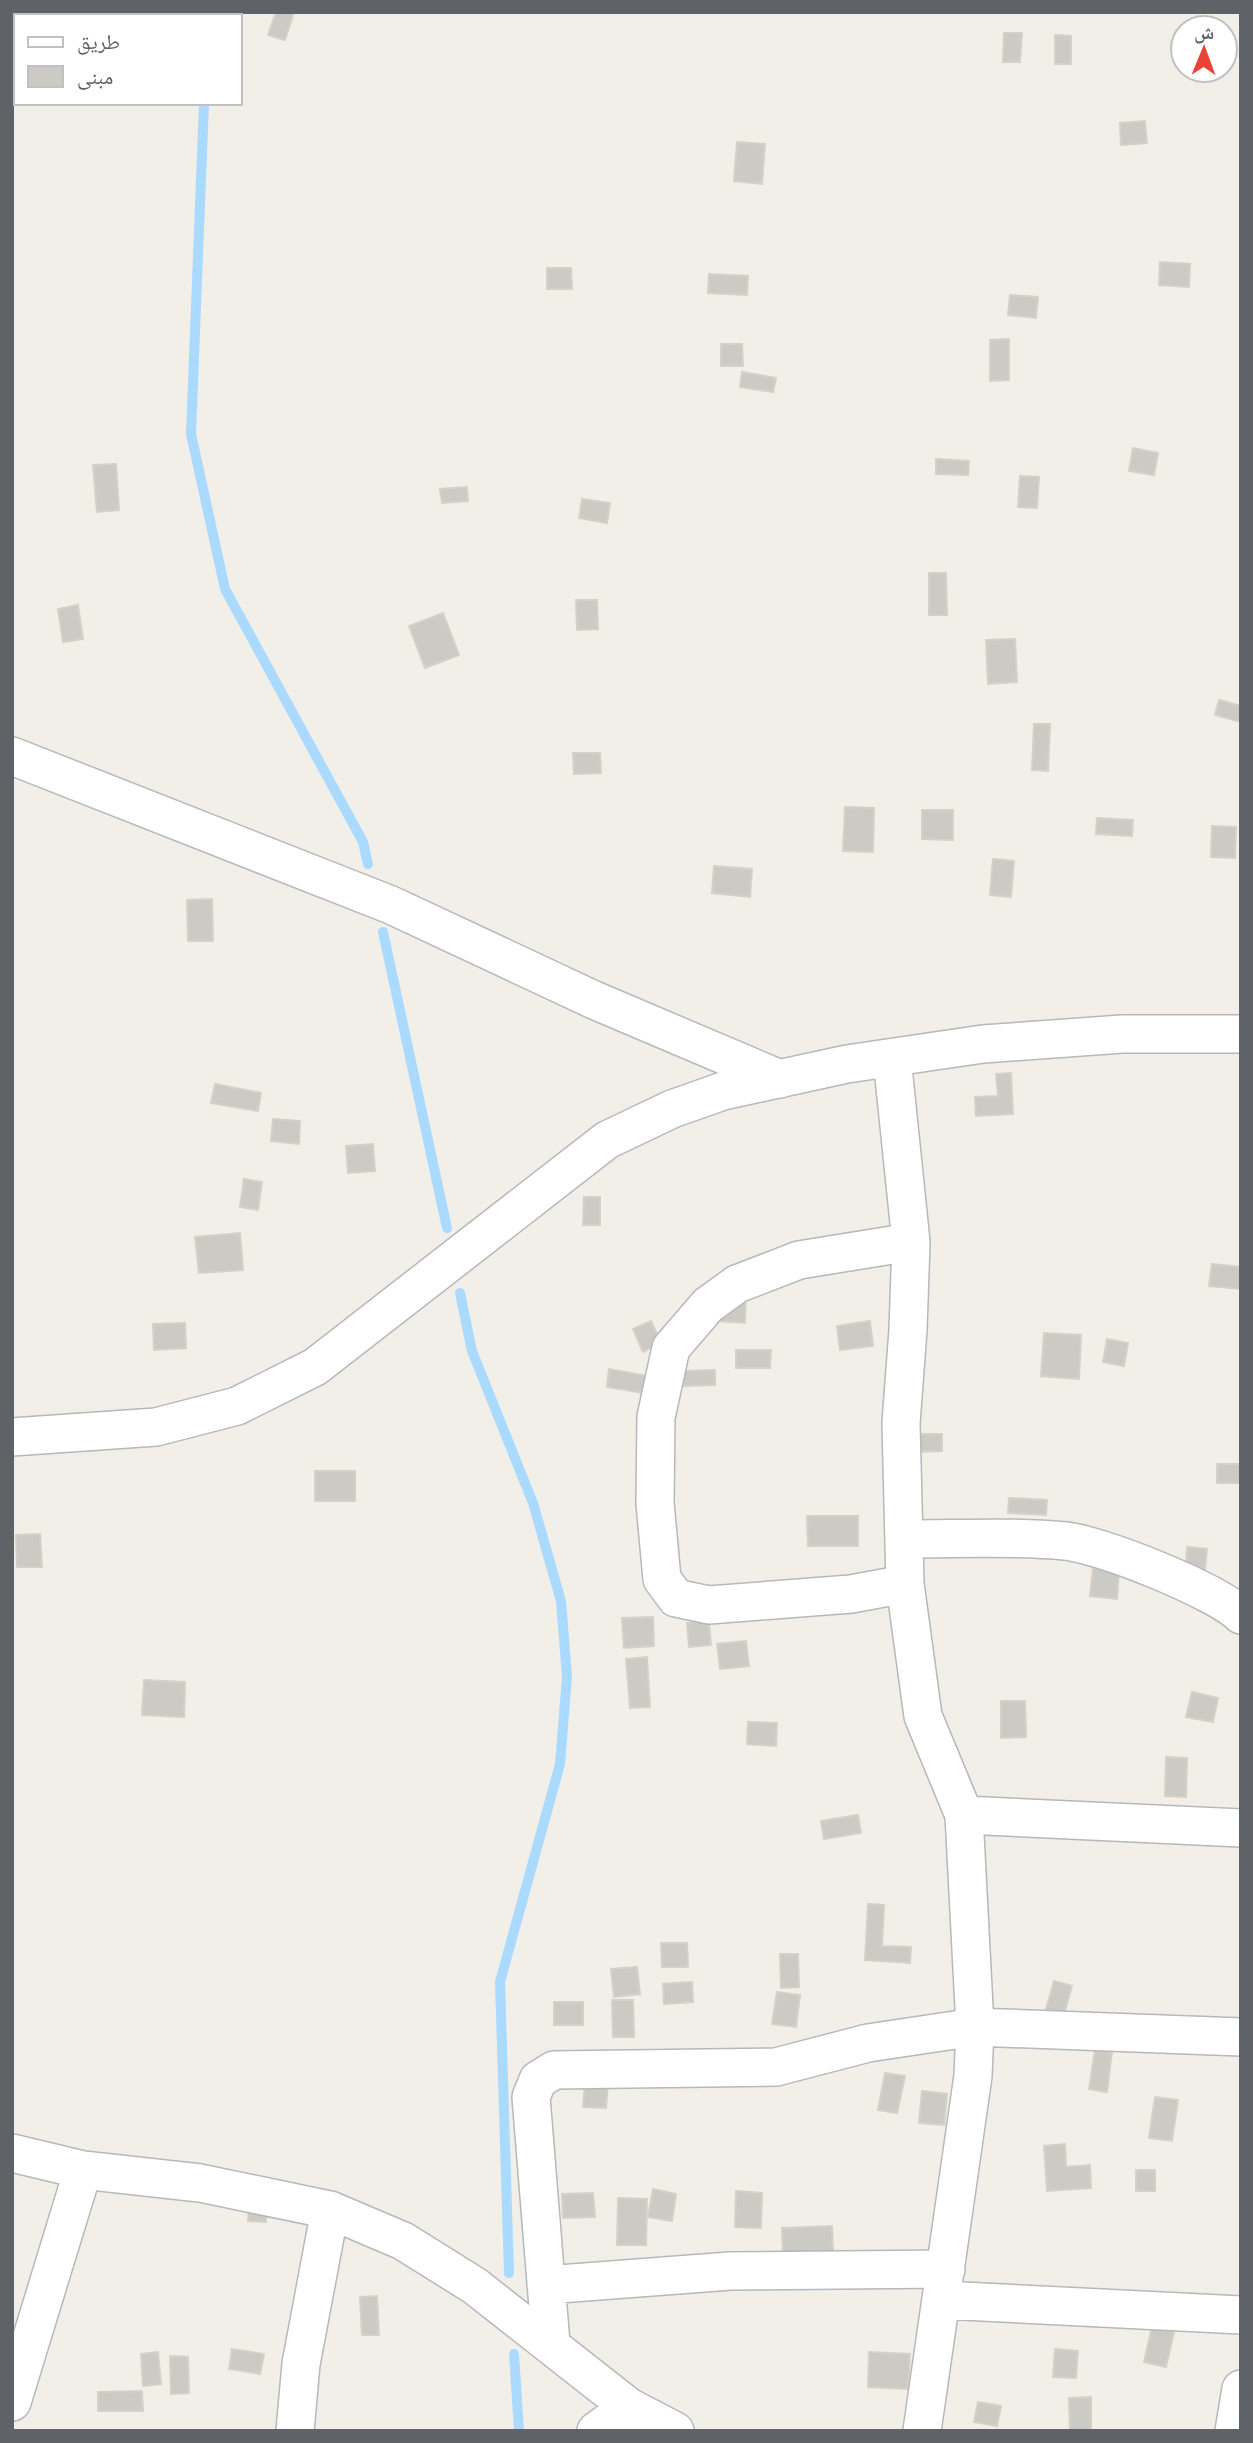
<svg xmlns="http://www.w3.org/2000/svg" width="1253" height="2443" font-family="Montserrat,'Noto Naskh Arabic',sans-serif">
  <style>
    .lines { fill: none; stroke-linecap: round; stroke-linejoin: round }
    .stream { stroke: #aadaff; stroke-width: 10 }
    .building { fill: #cccac5; stroke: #d6d1c6; stroke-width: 2 }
    .minor-casing { stroke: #b5b8bc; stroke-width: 40 }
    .minor { stroke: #fff; stroke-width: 37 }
  </style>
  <rect width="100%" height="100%" fill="#f1efe8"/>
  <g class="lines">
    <path class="stream" d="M208 16V12
      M204 103 191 434 225 589 363 842 368 864
      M383 932 447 1228
      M460 1293 472 1351 533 1503 561 1601 567 1677 560 1764 500 1982 509 2273
      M514 2354 519 2431"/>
  </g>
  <path class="building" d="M276 12H294L285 40 268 35Z
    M1004 33H1022L1020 62H1003Z
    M1055 35 1071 36V64H1055Z
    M1145 121 1147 143 1121 145 1120 123Z
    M737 142 765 144 762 184 734 181Z
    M1160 262 1190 264 1189 287 1159 285Z
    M547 268H571L572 289H547Z
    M709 274 748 276 747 295 708 293Z
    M1010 295 1038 297 1036 318 1008 315Z
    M1009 339V380L990 381V340Z
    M721 344H742L743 366H721Z
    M742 372 776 378 773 392 740 387Z
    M1133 448 1158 453 1154 475 1129 471Z
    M936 459 969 461 968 475 936 474Z
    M116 464 119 510 97 512 93 465Z
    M1020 476 1039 477 1037 508 1018 507Z
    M467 487 468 501 442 503 440 489Z
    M582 499 610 503 607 523 579 518Z
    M929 573H946L947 615H929Z
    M576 600H597L598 629 577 630Z
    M78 605 83 639 63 642 58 609Z
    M443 613 459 655 425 668 409 626Z
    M1015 639 1017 682 988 684 986 640Z
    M1219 700 1241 706V722L1215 715Z
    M1034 724H1050L1048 771 1032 770Z
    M573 753H600L601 773 574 774Z
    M845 807 874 808 873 852 843 851Z
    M922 810H953V840L922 839Z
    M1097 818 1133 820 1132 836 1096 834Z
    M1212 826 1236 827 1235 858 1211 857Z
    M993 859 1014 861 1011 897 990 895Z
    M714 866 752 869 750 897 712 893Z
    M212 899 213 941H188L187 900Z
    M1011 1073 1013 1114 976 1116 975 1097 998 1096 996 1074Z
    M215 1084 261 1093 258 1111 211 1103Z
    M273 1119 300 1121 299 1144 271 1141Z
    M373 1144 375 1171 348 1173 346 1146Z
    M244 1179 262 1182 258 1210 240 1207Z
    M584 1197H600V1225H583Z
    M240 1233 243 1270 199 1273 195 1237Z
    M1212 1264 1241 1267V1289L1209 1286Z
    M720 1287 746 1288 745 1323 719 1321Z
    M651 1321 661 1343 643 1352 633 1329Z
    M870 1321 873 1346 840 1350 837 1326Z
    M185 1323 186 1348 154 1350 153 1324Z
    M1044 1333 1081 1335 1079 1379 1041 1376Z
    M1107 1339 1128 1343 1124 1366 1103 1362Z
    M736 1350H771L770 1368H736Z
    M609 1369 647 1376 644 1393 607 1387Z
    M715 1370V1385L684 1386 683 1371Z
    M917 1434H942V1451L918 1452Z
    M1217 1464H1241V1483H1217Z
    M315 1471H355V1501H315Z
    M1009 1498 1047 1500 1046 1515 1008 1513Z
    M807 1516H858V1546H808Z
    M40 1534 42 1567H17L16 1535Z
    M1187 1547 1207 1549 1204 1579 1185 1578Z
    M1093 1568 1119 1570 1117 1599 1090 1596Z
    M653 1617 654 1646 624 1648 622 1618Z
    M709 1621 711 1645 689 1647 687 1623Z
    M746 1641 749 1666 720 1669 717 1644Z
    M647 1657 650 1707 630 1708 626 1659Z
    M144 1680 185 1682 184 1717 142 1715Z
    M1192 1692 1218 1698 1213 1722 1186 1717Z
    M1001 1701H1025L1026 1737 1001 1738Z
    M748 1722 777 1723 776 1746 747 1744Z
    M1166 1757 1187 1758 1186 1797 1165 1796Z
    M858 1815 861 1833 824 1839 821 1821Z
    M868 1904 884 1905 882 1946 911 1947 910 1963 865 1960Z
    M661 1943H687L688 1967H662Z
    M780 1954H798L799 1987 781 1988Z
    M637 1967 640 1994 614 1997 611 1969Z
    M1054 1981 1072 1986 1062 2021 1044 2016Z
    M692 1982 693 2002 664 2004 663 1984Z
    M777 1992 800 1995 796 2027 772 2024Z
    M612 2000H633L634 2037H613Z
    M554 2002H583V2025H554Z
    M1095 2050 1112 2052 1107 2092 1089 2089Z
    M885 2073 905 2076 897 2113 878 2110Z
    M585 2082 608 2083 606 2108 583 2107Z
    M922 2091 947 2094 944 2125 919 2123Z
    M1155 2097 1178 2100 1172 2141 1149 2138Z
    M1065 2144 1066 2167 1090 2165 1091 2188 1047 2191 1044 2146Z
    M1136 2170H1155V2191H1136Z
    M653 2189 676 2194 672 2221 648 2217Z
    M736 2191 762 2193 761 2228 735 2227Z
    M593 2193 595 2217 563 2218 562 2194Z
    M250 2195 267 2196 266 2222 248 2221Z
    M618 2198 647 2199 646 2245H617Z
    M832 2226 833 2252 783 2254 782 2228Z
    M377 2296 379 2335H362L360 2297Z
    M1152 2327 1174 2332 1166 2367 1144 2362Z
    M232 2349 264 2354 260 2374 229 2369Z
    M1055 2349 1078 2351 1076 2378 1053 2377Z
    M158 2352 161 2384 143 2386 141 2354Z
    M869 2352 910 2354 908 2389 868 2387Z
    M170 2356 188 2357 189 2393 171 2394Z
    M142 2391 143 2411H98V2392Z
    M1091 2397V2431H1070L1069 2398Z
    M978 2402 1001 2406 997 2426 974 2422Z"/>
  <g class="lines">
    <defs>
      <path id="minor" d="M12 756 391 905 594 1000 780 1079
        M892 1058 911 1242 908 1330 901 1423 905 1584 923 1716 964 1815 975 2027 973 2076 922 2431
        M12 1437 156 1427 237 1406 315 1367 607 1140 672 1109 723 1091 847 1064 983 1044 1122 1034H1241
        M905 1539C958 1539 1013 1536 1065 1541 1100 1544 1217 1591 1241 1615
        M905 1584 851 1594 709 1605 676 1598 662 1579 655 1503 656 1417 671 1348 708 1305 737 1284 799 1260 911 1242
        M964 1815 1241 1828
        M12 2153 83 2170 200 2183 330 2210 403 2241 475 2286 629 2407 675 2431
        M546 2285 730 2271 946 2269
        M942 2300 1241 2315
        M551 2344 531 2097 538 2080 554 2070 776 2067 868 2043 975 2027 1241 2037
        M12 2402 83 2170
        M295 2431 301 2364 330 2210
        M596 2431 629 2407
        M1234 2431 1241 2389"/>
    </defs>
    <use href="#minor" class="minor-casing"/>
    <use href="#minor" class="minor"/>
  </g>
  <rect width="1253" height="2443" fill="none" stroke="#5f6368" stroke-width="28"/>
  <rect x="14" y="14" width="228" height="91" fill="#ffffff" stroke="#bfc1c3" stroke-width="2"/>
  <rect x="28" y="37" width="35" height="10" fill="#ffffff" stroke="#bfc1c3" stroke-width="2"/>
  <text x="77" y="49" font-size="21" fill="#5f6368">طريق</text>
  <rect x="28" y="66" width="35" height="21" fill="#cccac5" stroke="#bfc1c3" stroke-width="2"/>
  <text x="77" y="84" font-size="21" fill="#5f6368">مبنى</text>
  <g transform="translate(1204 49) rotate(1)"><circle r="33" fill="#ffffff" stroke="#bfc1c3" stroke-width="2"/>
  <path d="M0-5L12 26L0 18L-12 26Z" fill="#ea4335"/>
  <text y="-10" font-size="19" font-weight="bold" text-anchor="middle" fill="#5f6368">ش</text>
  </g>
</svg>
